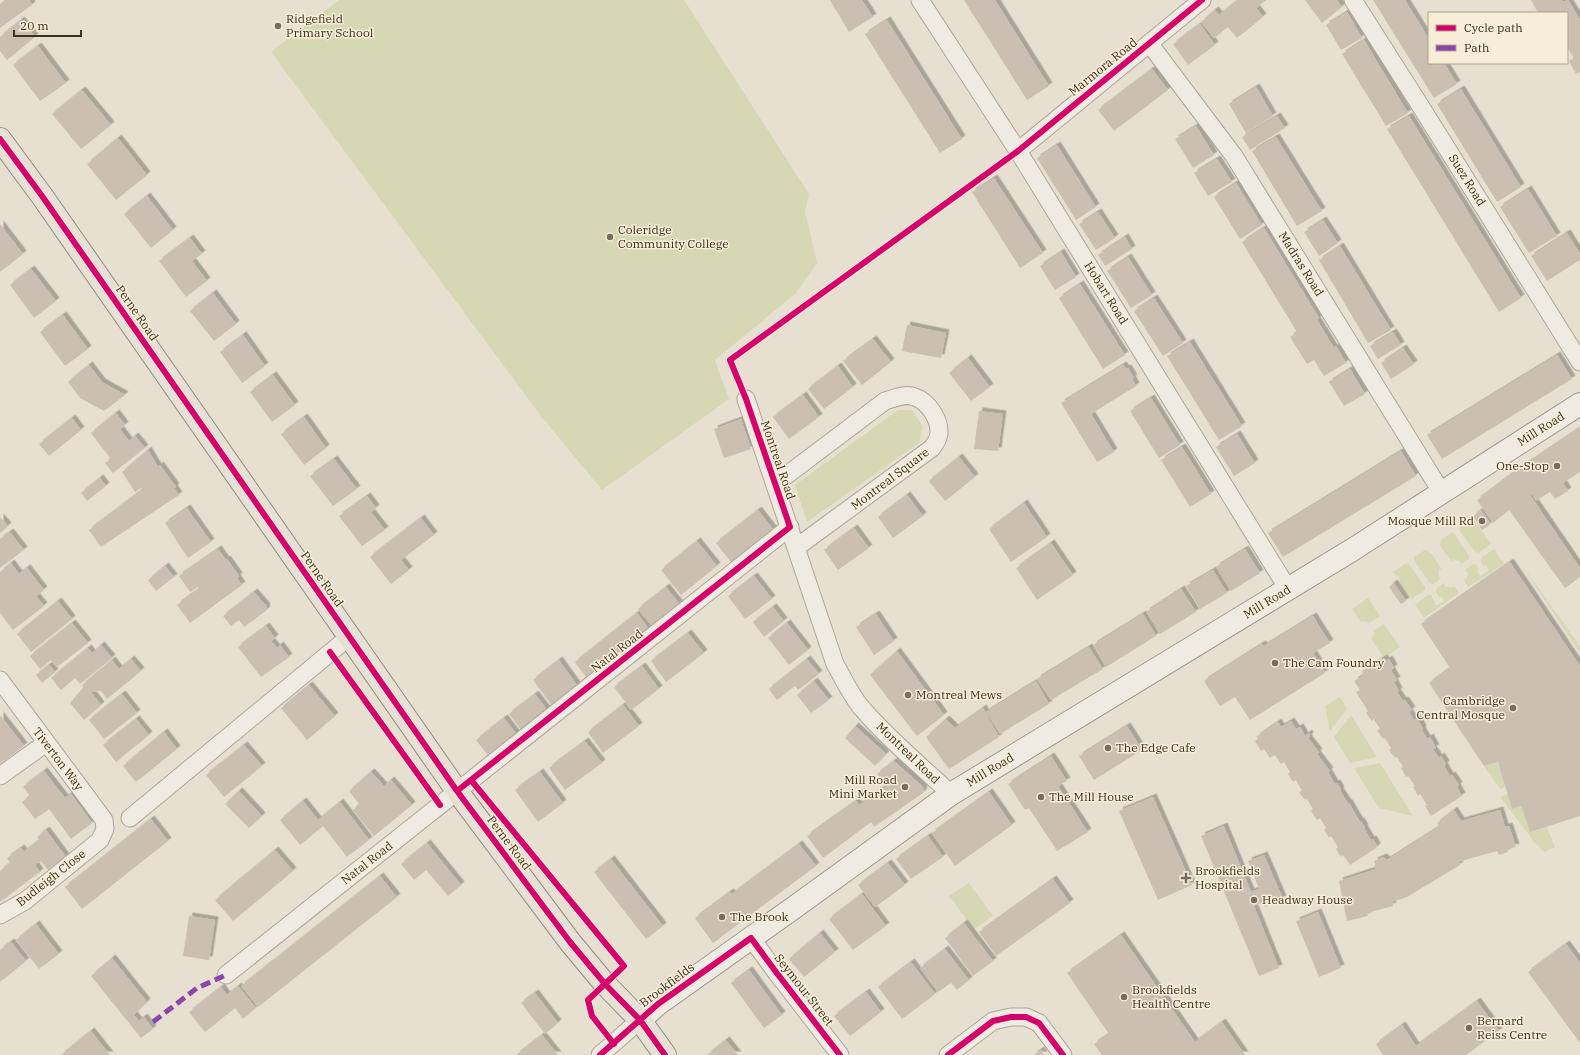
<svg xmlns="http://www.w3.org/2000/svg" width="1580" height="1055" font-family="'IBM Plex Serif',serif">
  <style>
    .green { fill: #d6d7b3 }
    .building { fill: #cbbfb2; filter: url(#shadow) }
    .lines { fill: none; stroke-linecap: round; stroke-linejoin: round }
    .street-casing { stroke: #ada599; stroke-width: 19 }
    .secondary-casing { stroke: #9c958a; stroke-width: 24 }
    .primary-casing { stroke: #928b80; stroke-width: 24 }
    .street { stroke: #efebe3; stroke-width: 17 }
    .secondary { stroke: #efebe3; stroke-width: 22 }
    .primary { stroke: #e6e1d4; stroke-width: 22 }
    .quiet { stroke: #8e44ad; stroke-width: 5; stroke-dasharray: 10 5; stroke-linecap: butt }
    .cycleway-casing { stroke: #f7eed8; stroke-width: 8 }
    .cycleway { stroke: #d6006c; stroke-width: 6 }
    .poi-dot { fill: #786c5e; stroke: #f7eed8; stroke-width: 1.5 }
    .labels { text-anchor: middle; stroke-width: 3; stroke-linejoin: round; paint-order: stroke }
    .poi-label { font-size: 12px; fill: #3d2e20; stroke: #f7eed8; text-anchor: start }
    .street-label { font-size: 12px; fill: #3d2e20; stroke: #f7eed8 }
  </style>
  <defs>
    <filter id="shadow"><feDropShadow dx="3.5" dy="-3.5" stdDeviation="0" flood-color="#0004"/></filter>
  </defs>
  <rect width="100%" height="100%" fill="#e7e0d1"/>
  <path class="green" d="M339 0H684L809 194 805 211 817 263 796 293 715 360 729 399 602 490 541 416 271 52Z
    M898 410H912L923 426 919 443 807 522 795 485Z
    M1472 517 1491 544 1478 553 1475 552 1459 530V526Z
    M1451 533H1454L1469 556V559L1461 564 1460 563 1461 562 1452 559 1453 561H1451L1440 546 1441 540Z
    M1494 549 1504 564 1468 587 1464 580 1465 578 1466 580 1468 573 1465 570 1473 564H1476L1479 570 1477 571 1480 576 1489 570 1486 565 1484 566 1481 561V558Z
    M1425 550 1431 553 1441 568V570L1439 569V578L1440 577 1441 578 1433 584 1430 583 1414 561V557Z
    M1519 561 1580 646V653Z
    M1406 563 1409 564 1425 587V590L1411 599 1399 581 1400 580 1398 575 1396 576 1393 572Z
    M1444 583 1445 584 1444 586 1453 588V587L1454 586 1459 593 1424 618 1415 604 1428 595H1431L1436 606 1444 601 1441 596 1439 597 1436 592V589Z
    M1368 598 1380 616 1369 623 1364 621 1361 622 1352 609Z
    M1384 624 1400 647 1384 658 1371 638 1374 636V631Z
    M1340 697 1347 709 1330 731 1325 706Z
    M1351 715 1377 757 1350 763 1334 737Z
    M1498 762 1506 787 1500 789 1484 766Z
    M1380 763 1413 816 1379 808 1354 768Z
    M1508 794 1512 809 1521 806 1530 832 1547 827 1555 847 1545 852 1536 844 1500 797Z
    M969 883 993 916 974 929 949 896Z"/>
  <path class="building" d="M5 0H29L32 5 0 28V4Z
    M830 0H862L873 17 849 32Z
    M964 0H995L1049 86 1027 100Z
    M1238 0H1266L1256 8 1263 17 1237 38 1228 27 1214 38 1201 22 1215 10 1219 15Z
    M1305 0H1337L1342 7 1322 23Z
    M1373 0H1405L1429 39V63H1444L1457 84 1434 98Z
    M1531 0H1562L1563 2 1568 0 1580 20V72L1576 74 1569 61 1574 58 1567 47V13H1538Z
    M1347 12 1362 38 1341 50 1326 25Z
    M21 20 35 37 7 60 0 51V37Z
    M887 20 962 139 940 153 865 34Z
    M1200 24 1215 45 1188 65 1173 44Z
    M1364 40 1408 113 1386 126 1342 54Z
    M38 46 66 83 40 101 13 65Z
    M1152 69 1168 90 1114 131 1098 110Z
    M1256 87 1273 116 1246 133 1229 104Z
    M1461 89 1521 187 1497 202 1437 104Z
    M82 90 111 125 81 149 52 114Z
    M1277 116 1285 128 1250 150 1242 137Z
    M1409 116 1521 298 1499 312 1387 129Z
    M1196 126 1214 155 1193 168 1175 139Z
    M1276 137 1322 211 1297 226 1252 151Z
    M118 138 147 175 116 200 87 164Z
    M1057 145 1096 207 1076 220 1037 158Z
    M1217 159 1232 182 1208 196 1194 173Z
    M994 178 1043 253 1020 268 972 192Z
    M1236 183 1262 225 1240 239 1214 197Z
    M1528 189 1557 236 1529 253 1500 207Z
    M147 196 173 230 151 248 124 214Z
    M1098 212 1115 238 1096 250 1079 224Z
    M1323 220 1338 243 1319 256 1304 232Z
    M0 224 23 254 0 272Z
    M1264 228 1319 318 1317 320 1334 348 1336 346 1346 363 1324 376 1314 360 1307 364 1290 337 1297 332 1242 242Z
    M1567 233 1580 254V260L1547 281 1531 256Z
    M1125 237 1132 249 1105 266 1098 255Z
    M190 238 202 254 192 261 207 281 186 297 159 261Z
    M1340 246 1391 330 1368 343 1319 260Z
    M1061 252 1076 277 1055 290 1040 266Z
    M1128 257 1152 295 1131 308 1107 271Z
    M31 269 56 301 34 318 10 285Z
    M1080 284 1125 355 1103 369 1059 298Z
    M213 293 236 324 214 341 190 311Z
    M1154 298 1183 343 1163 356 1134 311Z
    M63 315 88 349 65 366 40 332Z
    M907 325 946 333 941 358 902 351Z
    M1393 332 1401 345 1378 359 1370 346Z
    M243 335 265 366 242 383 220 352Z
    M873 339 891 362 862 385 843 361Z
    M1190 342 1242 426 1219 440 1167 356Z
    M1403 348 1414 364 1391 379 1381 363Z
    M1557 355 1572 379 1442 459 1427 435Z
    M968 358 990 387 971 401 949 373Z
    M89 365 102 382 125 395 104 411 80 398 68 382Z
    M1123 365 1126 369 1128 368 1134 378 1132 379 1136 386 1091 414 1114 452 1097 462 1061 403Z
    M838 366 853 387 824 409 808 389Z
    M1350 369 1365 394 1344 406 1329 382Z
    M273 375 295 405 272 422 250 392Z
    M803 395 819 417 789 439 773 417Z
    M1151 398 1180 445 1159 458 1130 411Z
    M979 411 1003 414 998 451 974 449Z
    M116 413 125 425 120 429 129 441 135 436 145 448 113 473 105 463 111 459 91 433Z
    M304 417 326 448 304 465 281 434Z
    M72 418 81 430 49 456 39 444Z
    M741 419 751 449 724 458 714 429Z
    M1580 428V472L1563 483 1568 491 1555 499 1550 492 1536 501 1532 494 1530 495 1580 568V577L1565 588 1509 510 1493 523 1477 500 1516 471Z
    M1237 434 1255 463 1234 476 1216 447Z
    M1182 447 1211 494 1190 507 1161 460Z
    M148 450 158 467 160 465 176 487 174 488 179 495 101 547 89 530 142 490 141 488 135 492 122 472Z
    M1401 451 1416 476 1283 557 1268 533Z
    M959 457 975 477 945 501 929 481Z
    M334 459 357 489 333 506 310 476Z
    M100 478 106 486 87 501 81 493Z
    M907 495 923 516 893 538 878 517Z
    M367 496 376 508 371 512 385 530 362 546 339 516Z
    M1024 503 1047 537 1011 562 989 529Z
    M187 508 211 542 188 558 165 523Z
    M758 510 776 533 734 566 716 543Z
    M1481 510 1491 524 1482 530 1473 516Z
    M0 517 8 526 0 533Z
    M421 518 434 535 401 560 409 570 391 584 370 557Z
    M854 528 869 548 838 570 824 550Z
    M10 532 24 550 0 568V539Z
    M697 541 717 566 681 595 661 570Z
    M1051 543 1073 575 1037 600 1016 568Z
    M218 549 226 560 227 559 239 576 237 578 242 585 190 623 177 605 199 589 198 587 190 592 179 576Z
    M1245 549 1260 573 1231 591 1216 567Z
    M1510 562 1580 666V816L1530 832 1521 806 1512 809 1498 762 1484 766 1429 683 1450 668 1421 624Z
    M11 563 19 574 27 568 44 590 36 596 44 606 13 630 0 613V572Z
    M165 566 174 577 156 591 148 580Z
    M1213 570 1227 593 1200 609 1186 586Z
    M754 576 772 599 745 619 728 596Z
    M1394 583 1406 601 1401 604 1389 587Z
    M666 587 682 607 654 629 638 609Z
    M1181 589 1196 612 1160 634 1146 612Z
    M254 592 267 607 266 608 267 610 244 627 239 620 231 626 223 616Z
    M58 601 72 619 31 652 17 634Z
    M773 607 784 621 764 637 753 622Z
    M637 613 651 632 589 681 575 662Z
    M876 614 894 641 874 655 856 627Z
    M1143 614 1156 636 1106 667 1093 645Z
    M1313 616 1330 643 1313 653 1325 673 1250 720 1235 697 1220 706 1204 681 1262 644 1264 646Z
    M72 623 88 643 57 667 51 660 40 669 30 656Z
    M787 623 808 650 789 665 768 638Z
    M266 626 275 638 271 641 277 648 280 645 289 657 261 677 238 647Z
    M688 633 704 653 666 682 651 661Z
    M101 645 112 658 80 684 75 678 61 690 51 678 88 648 92 653Z
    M1089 647 1103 669 1051 700 1037 679Z
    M897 651 944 715 917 736 870 675Z
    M1384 658 1386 661 1389 659 1394 668 1391 670 1397 680 1394 682 1399 691 1397 692 1403 701 1405 700 1412 710 1409 712 1414 720 1417 718 1423 729 1422 730 1427 739 1430 737 1436 748 1433 749 1439 758 1441 756 1446 764 1444 766 1450 776 1452 775 1459 785 1457 787 1462 796 1431 816 1425 806 1427 805 1420 794 1418 796 1413 787 1415 786 1408 776 1406 777 1401 768 1403 767 1397 757 1395 758 1389 750 1391 748 1385 738 1383 739 1377 731 1380 729 1374 719 1372 721 1366 713 1368 711 1356 692 1360 690 1354 681 1364 675 1362 671Z
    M131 659 141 671 107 699 101 691 91 692 101 705 84 720 70 703 83 688 82 685 112 660 119 669Z
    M807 659 819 674 798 690 795 686 777 700 769 689Z
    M559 660 579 688 553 707 533 680Z
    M49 665 55 672 42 683 36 675Z
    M642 666 659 689 631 710 614 687Z
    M814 681 829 700 811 713 797 695Z
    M1036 681 1049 704 1000 734 986 712Z
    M309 685 335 716 307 740 281 708Z
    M122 694 137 713 104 739 89 720Z
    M535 694 548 711 522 731 509 714Z
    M623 705 639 726 603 753 588 732Z
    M983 708 999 737 949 769 926 737 946 719 955 728Z
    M0 715 24 746 0 764Z
    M504 718 518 736 490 758 476 740Z
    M136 719 149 735 116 762 103 745Z
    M1291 721 1296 729 1300 727 1305 736 1309 733 1310 736 1308 738 1319 752 1317 754 1330 771 1328 772 1335 784 1337 783 1341 790 1340 791 1348 803H1349L1360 822 1361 821 1365 828H1364L1371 840 1373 839 1377 846 1376 848 1350 865 1343 855 1341 857 1336 849 1338 847 1331 836 1329 838 1324 830 1326 828 1320 818 1317 820 1311 811 1313 809 1307 799 1305 800 1299 792 1302 791 1296 780 1293 782 1288 774 1290 772 1284 762 1281 764 1275 755 1270 758 1264 749 1261 751 1255 741 1258 739 1256 737 1278 722 1281 727Z
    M855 726 886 754 875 766 845 738Z
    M1127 726 1142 750 1094 780 1079 756Z
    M164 732 177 749 136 782 123 766Z
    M585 741 602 763 565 790 549 768Z
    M244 745 262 766 224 797 206 775Z
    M1051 756 1067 781 1058 786 1088 832 1057 851 1029 808 1025 810 1008 784Z
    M894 761 924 788 923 793 874 827 871 822 823 858 807 836 856 801 859 805 885 786 877 774Z
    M44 771 65 798 71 794 92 823 71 839 49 809 35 819 22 802 30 796 23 787Z
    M371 772 384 786 391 780 412 805 374 836 353 810 359 804 349 791Z
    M540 772 563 803 538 822 515 790Z
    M239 791 262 816 249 828 225 804Z
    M989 792 1012 825 955 866 932 833Z
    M1153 797 1192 885 1158 900 1119 811Z
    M303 801 318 820 340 802 369 840 347 857 323 826 300 845 280 820Z
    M1454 810 1461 821 1500 810 1505 827 1509 826 1516 847 1507 849 1508 852 1499 855 1497 851 1458 862 1460 865 1407 897 1392 902 1393 906 1367 913 1368 916 1347 921 1339 881 1376 869 1374 861 1383 857 1387 860 1439 827 1437 823Z
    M151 819 168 841 82 909 65 887Z
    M1224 826 1251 892 1259 889 1248 861 1264 855 1283 899 1265 907 1263 902 1254 906 1279 968 1259 976 1201 836Z
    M46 830 66 857 48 870 41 861 35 865 40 872 0 902V871L10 863 7 858 21 848 24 852 39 840 37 837Z
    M928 836 943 857 911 879 896 859Z
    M427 843 461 885 448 896 426 870 414 880 401 864Z
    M799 844 816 866 713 943 695 918 730 892 732 894Z
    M275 850 293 871 233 921 215 900Z
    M611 859 663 926 646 939 594 872Z
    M888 863 905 885 875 907 858 885Z
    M380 876 397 897 258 1007 241 986Z
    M1053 879 1070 903 996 956 979 932Z
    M862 894 886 926 853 950 829 919Z
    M1318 912 1341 968 1319 977 1296 921Z
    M189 916 215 920 209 960 183 956Z
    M964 923 993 961 973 976 945 938Z
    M36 924 59 954 39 969 16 940Z
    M820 933 835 952 804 977 789 959Z
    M1121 935 1195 1042 1222 1022 1245 1055H1102L1094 1044 1109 1034 1067 973Z
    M11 942 26 961 0 982V950Z
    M1566 944 1580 963V1043L1528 972Z
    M945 949 969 980 957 990 951 983 938 992 920 968Z
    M112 958 147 1002 134 1015 139 1021 144 1017 153 1029 141 1038 91 976Z
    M911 962 935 994 902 1019 878 987Z
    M749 970 782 1015 764 1028 731 983Z
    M238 986 256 1008 243 1019 235 1008 205 1032 189 1012 221 987 227 995Z
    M866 992 881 1012 850 1036 834 1016Z
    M535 993 558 1023 545 1034 521 1003Z
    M1477 1001 1499 1031 1466 1055H1383L1376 1044 1402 1025 1416 1046Z
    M91 1031 110 1055H61Z
    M542 1035 558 1055H516Z
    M726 1040 738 1055H707Z
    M1041 1050 1044 1055H1033Z"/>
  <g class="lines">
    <defs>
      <path id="street" d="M920 0 1018 151 1288 589
        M1353 0 1423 110 1580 362
        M1149 43 1234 156 1442 493
        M1018 151 1202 0
        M746 399 835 664C843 678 850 693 860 706 887 738 921 766 951 794
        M775 484 885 401C895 398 905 393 915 397 929 402 940 420 939 434 938 440 935 444 932 448L797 547
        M0 680 104 820 105 829 100 840 25 901 0 915
        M0 776 46 743
        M130 818 349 637
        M751 938 776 972 840 1055
        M226 975 790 527
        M600 1055 640 1020
        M948 1055 993 1021 1011 1017H1026L1039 1023 1063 1055"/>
      <path id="secondary" d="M640 1020 658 1004 792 909 951 794 1352 550 1580 404"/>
      <path id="primary" d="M0 139 42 196 457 791 570 942 605 984 640 1020 665 1055"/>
    </defs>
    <use href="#street" class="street-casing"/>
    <use href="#secondary" class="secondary-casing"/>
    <use href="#primary" class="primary-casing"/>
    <use href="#street" class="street"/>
    <use href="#secondary" class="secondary"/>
    <use href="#primary" class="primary"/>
    <path class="quiet" d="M153 1022 197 988 226 975"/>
    <defs>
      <path id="cycleway" d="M0 139 42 196 457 791 570 942 605 984 640 1020 665 1055
        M330 652 440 805
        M471 780 624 966 588 1000 592 1016 614 1044
        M457 791 790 527 746 399 730 360 1018 151 1202 0
        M600 1055 658 1004 751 938 776 972 840 1055
        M948 1055 993 1021 1011 1017H1026L1039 1023 1063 1055"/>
    </defs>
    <use href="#cycleway" class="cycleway-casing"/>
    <use href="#cycleway" class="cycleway"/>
  </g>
  <g class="poi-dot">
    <circle cx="278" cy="26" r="4"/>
    <circle cx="610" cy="237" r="4"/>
    <circle cx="1557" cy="466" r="4"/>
    <circle cx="1482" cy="521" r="4"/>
    <circle cx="1275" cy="663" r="4"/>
    <circle cx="908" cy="695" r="4"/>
    <circle cx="1513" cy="708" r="4"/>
    <circle cx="1108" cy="748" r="4"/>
    <circle cx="905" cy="787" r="4"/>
    <circle cx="1041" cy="797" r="4"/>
    <path d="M1184 872h4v4h4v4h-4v4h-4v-4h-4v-4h4z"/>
    <circle cx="1254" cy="900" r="4"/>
    <circle cx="722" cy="917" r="4"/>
    <circle cx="1124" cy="997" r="4"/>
    <circle cx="1469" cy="1028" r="4"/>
  </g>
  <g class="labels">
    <g class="poi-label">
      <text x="286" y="23">Ridgefield<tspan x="286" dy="14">Primary School</tspan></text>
      <text x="618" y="234">Coleridge<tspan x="618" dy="14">Community College</tspan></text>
      <text x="1549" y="470" text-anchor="end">One-Stop</text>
      <text x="1474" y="525" text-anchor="end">Mosque Mill Rd</text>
      <text x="1283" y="667">The Cam Foundry</text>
      <text x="916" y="699">Montreal Mews</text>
      <text x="1505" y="705" text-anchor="end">Cambridge<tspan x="1505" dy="14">Central Mosque</tspan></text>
      <text x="1116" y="752">The Edge Cafe</text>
      <text x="897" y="784" text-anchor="end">Mill Road<tspan x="897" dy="14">Mini Market</tspan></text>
      <text x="1049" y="801">The Mill House</text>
      <text x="1195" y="875">Brookfields<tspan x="1195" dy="14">Hospital</tspan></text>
      <text x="1262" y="904">Headway House</text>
      <text x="730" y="921">The Brook</text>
      <text x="1132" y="994">Brookfields<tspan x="1132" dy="14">Health Centre</tspan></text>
      <text x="1477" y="1025">Bernard<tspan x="1477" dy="14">Reiss Centre</tspan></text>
    </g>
    <g class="street-label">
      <text transform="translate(1103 67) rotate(-39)" y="4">Marmora Road</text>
      <text transform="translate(1467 180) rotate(58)" y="4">Suez Road</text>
      <text transform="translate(1301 264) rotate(58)" y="4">Madras Road</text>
      <text transform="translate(1106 293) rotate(58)" y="4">Hobart Road</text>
      <text transform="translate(137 313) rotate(55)" y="4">Perne Road</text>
      <text transform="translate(1541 429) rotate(-32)" y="4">Mill Road</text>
      <text transform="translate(778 460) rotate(71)" y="4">Montreal Road</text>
      <text transform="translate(890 479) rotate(-37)" y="4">Montreal Square</text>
      <text transform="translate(322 579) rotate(55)" y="4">Perne Road</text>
      <text transform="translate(1267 602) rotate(-31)" y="4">Mill Road</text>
      <text transform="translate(617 651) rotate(-38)" y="4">Natal Road</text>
      <text transform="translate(908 753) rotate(44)" y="4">Montreal Road</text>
      <text transform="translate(58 759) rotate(53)" y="4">Tiverton Way</text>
      <text transform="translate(990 770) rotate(-31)" y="4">Mill Road</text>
      <text transform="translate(509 843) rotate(53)" y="4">Perne Road</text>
      <text transform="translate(367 863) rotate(-38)" y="4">Natal Road</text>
      <text transform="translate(51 878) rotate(-38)" y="4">Budleigh Close</text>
      <text transform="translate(667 985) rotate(-37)" y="4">Brookfields</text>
      <text transform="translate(804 990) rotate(52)" y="4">Seymour Street</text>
    </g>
  </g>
  <rect x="1428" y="12" width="140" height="52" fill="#f7eed8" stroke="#ada18e"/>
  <rect x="1436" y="25" width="20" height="6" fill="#d6006c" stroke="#ada18e"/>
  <text x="1464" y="32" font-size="12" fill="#3d2e20">Cycle path</text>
  <rect x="1436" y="45" width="20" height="6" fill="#8e44ad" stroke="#ada18e"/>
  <text x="1464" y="52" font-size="12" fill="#3d2e20">Path</text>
  <path d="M14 30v6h67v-6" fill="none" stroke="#3d2e20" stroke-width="2"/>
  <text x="20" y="30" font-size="12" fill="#3d2e20" stroke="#f7eed8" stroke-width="3" paint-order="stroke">20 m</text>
</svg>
